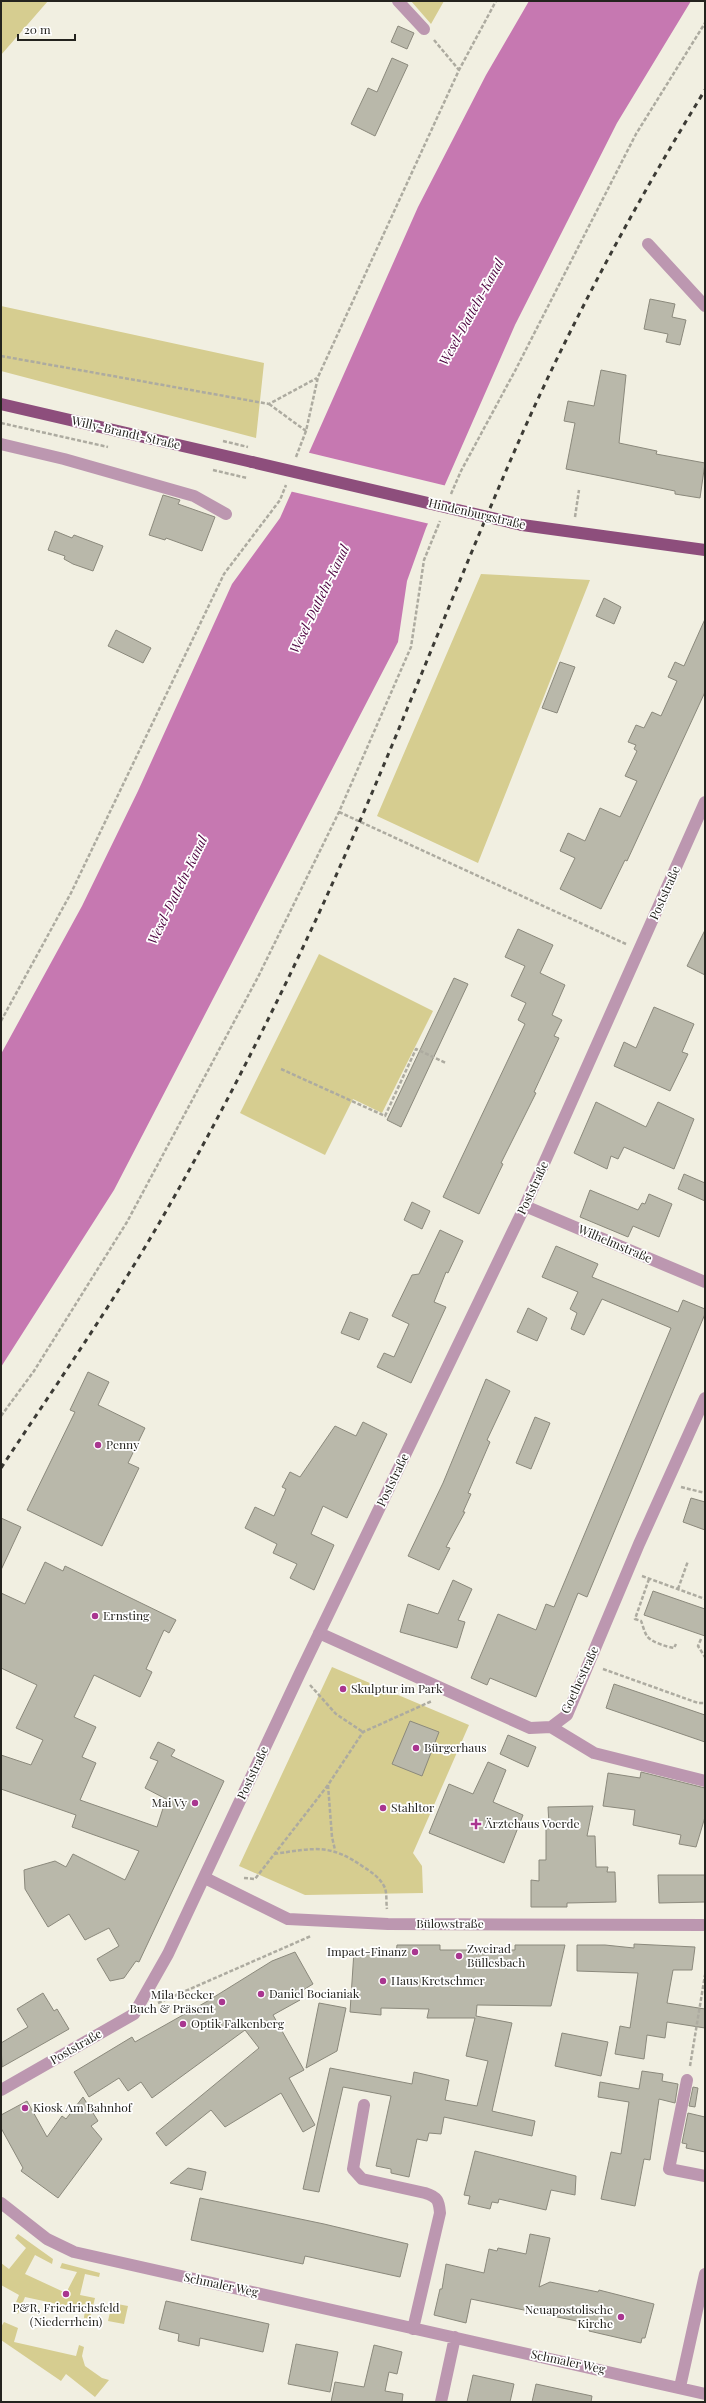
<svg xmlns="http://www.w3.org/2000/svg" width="706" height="2403" font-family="'Playfair Display',serif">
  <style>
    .green { fill: #d6cd90 }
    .water { fill: #c678b1 }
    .pier { fill: #f1efe1 }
    .building { fill: #b9b8aa; stroke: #8b897c }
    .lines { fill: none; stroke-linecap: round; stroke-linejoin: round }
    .path { stroke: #adaba0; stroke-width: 2.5; stroke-dasharray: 4 2; stroke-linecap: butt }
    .minor { stroke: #bc97b0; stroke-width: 12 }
    .major { stroke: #8d4e7c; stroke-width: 12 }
    .rail { stroke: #3c3b35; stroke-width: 3; stroke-dasharray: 5 5; stroke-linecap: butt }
    .path-bridge { stroke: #adaba0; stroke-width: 2.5; stroke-dasharray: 4 2; stroke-linecap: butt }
    .major-bridge { stroke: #8d4e7c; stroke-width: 12 }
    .poi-dot { fill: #a93690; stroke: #fff; stroke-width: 1.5 }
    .labels { text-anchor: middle; stroke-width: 3.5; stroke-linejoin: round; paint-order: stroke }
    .street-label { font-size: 12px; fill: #24231e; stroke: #fff }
    .poi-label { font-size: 12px; fill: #24231e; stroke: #fff; text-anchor: start }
    .water-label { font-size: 13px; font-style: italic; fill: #4b013d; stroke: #fff }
  </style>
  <rect width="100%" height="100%" fill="#f1efe1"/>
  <path class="green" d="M1 1H48L1 55Z
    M411 1H444L431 24Z
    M1 306 264 363 256 438 1 371Z
    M481 574 590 580 478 863 377 816Z
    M319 954 433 1011 382 1113 353 1099 325 1155 240 1113Z
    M332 1667 469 1725 413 1853 422 1866 423 1893 305 1895 239 1866Z
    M18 2234 53 2259 52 2264 35 2255 25 2274 66 2293 77 2272 60 2268 62 2263 100 2273 99 2277 85 2274 80 2295 95 2298 88 2326 83 2325 85 2310 25 2297 18 2314 12 2312 19 2295 1 2285V2263L9 2269 26 2248 15 2238Z
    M112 2303 128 2306 124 2324 108 2321Z
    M4 2322 18 2328 14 2342 76 2356 79 2345 84 2347 82 2356 85 2366 102 2378 109 2380 95 2397 66 2374 61 2381 1 2340V2327Z"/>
  <path class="water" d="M529 1H691L617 123 515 325 426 528 407 581 398 642 114 1190 1 1367V1054L82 906 138 791 232 584 280 518 418 207 486 75Z"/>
  <path class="pier" d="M306 452 447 486 430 524 289 491Z"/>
  <path class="building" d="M398 26 414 33 407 49 391 42Z
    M392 58 408 65 375 136 351 124 368 88 377 92Z
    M650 299 675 304 672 317 686 320 680 345 666 342 668 334 644 329Z
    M601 370 626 375 619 443 657 451 656 454 705 463 700 498 675 494V491L566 469 575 423 564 421 568 401 594 406Z
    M163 495 180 500 178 504 215 517 202 551 166 538 165 540 149 535Z
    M55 531 72 538 74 535 103 546 93 571 73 564 64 559 65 556 48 550Z
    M604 598 621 607 614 624 596 616Z
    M705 619V692L627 861 625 860 601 909 560 889 575 858 560 851 568 833 585 841 600 808 620 817 637 781 625 776 637 751 634 749 636 745 628 742 636 725 644 728 652 712 661 716 677 681 668 677 675 662 684 666Z
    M116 630 151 648 143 663 108 646Z
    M560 662 575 667 557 713 542 708Z
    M518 929 553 945 540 973 565 985 552 1015 562 1020 554 1036 559 1038 534 1092 536 1093 501 1163 503 1164 479 1214 443 1197 525 1024 518 1020 526 1003 511 996 525 966 505 957Z
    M705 930V975L687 966Z
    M454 978 468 984 401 1127 387 1120Z
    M654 1007 694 1024 682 1052 688 1054 670 1091 614 1066 624 1042 636 1048Z
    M596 1102 646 1127 658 1102 694 1119 674 1169 624 1147 618 1159 611 1156 607 1169 574 1153Z
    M684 1174 705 1183V1201L678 1189Z
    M590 1190 638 1210 642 1203 645 1204 649 1194 672 1204 659 1237 633 1226 628 1237 580 1217Z
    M412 1202 430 1211 422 1229 404 1220Z
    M440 1230 463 1241 448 1273 446 1272 434 1302 446 1307 411 1383 377 1367 384 1353 394 1357 409 1324 392 1316 412 1275 419 1274Z
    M556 1246 598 1264 592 1277 678 1312 683 1300 705 1309V1314L587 1597 578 1593 536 1697 490 1678 487 1685 471 1678 498 1614 536 1630 546 1604 554 1607 671 1328 602 1299 584 1335 571 1329 577 1313 570 1309 578 1292 542 1277Z
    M528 1308 547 1318 537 1341 517 1332Z
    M350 1312 368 1319 359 1340 341 1333Z
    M88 1372 109 1382 98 1405 145 1428 128 1463 139 1468 102 1546 27 1510 75 1412 70 1410Z
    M486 1379 510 1391 487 1440 490 1442 468 1493 471 1494 463 1512H465L446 1547 450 1548 439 1570 408 1556 443 1483Z
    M535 1417 550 1423 531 1469 516 1463Z
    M363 1422 387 1434 347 1518 323 1506 311 1534 334 1545 314 1590 290 1578 297 1564 273 1553 277 1544 245 1528 255 1507 274 1516 286 1489 282 1487 290 1472 300 1477 335 1426 356 1436Z
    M691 1498 705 1502V1530L683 1522Z
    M1 1518 21 1527 1 1570Z
    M45 1562 63 1571 65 1566 176 1620 169 1633 164 1630 146 1669 152 1672 140 1697 94 1675 74 1717 96 1727 82 1757 96 1763 80 1800 157 1827 166 1799 145 1788 158 1761 150 1758 158 1742 175 1750 171 1756 224 1781 139 1962 136 1961 124 1978 110 1981 97 1959 119 1946 109 1928 85 1940 69 1914 48 1927 25 1889 24 1870 55 1861 66 1867 73 1854 125 1880 139 1851 72 1827 76 1815 1 1789V1755L31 1765 43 1740 16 1728 37 1685 1 1668V1593L25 1604Z
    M453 1580 472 1589 458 1620 465 1622 457 1648 400 1632 408 1604 438 1614Z
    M653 1591 705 1609V1636L644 1615Z
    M614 1684 705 1715V1742L606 1708Z
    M410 1721 439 1732 422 1776 392 1764Z
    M508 1735 536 1747 528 1767 500 1754Z
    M488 1762 506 1770 493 1802 523 1815 504 1863 429 1833 449 1784 473 1794Z
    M641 1772 705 1788V1817L696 1847 679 1844 681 1835 633 1825 635 1810 603 1806 608 1773 640 1778Z
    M593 1806 587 1836H595L596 1867H608L607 1872H615L616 1902 567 1903V1907H531V1880L539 1881V1860H546V1824L549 1825 548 1807Z
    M658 1875H705V1902L659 1903Z
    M634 1944 695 1947 692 1970H673L667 2003 705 2009V2028L667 2022 665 2038 647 2035 644 2059 615 2054 620 2026 630 2028 638 1973 577 1971V1945H605L634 1948Z
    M397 1945H440V1950H515V1945H565L551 2006 477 2005 476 2016 512 2023 492 2111 535 2121 532 2136 444 2117 441 2134 429 2133 427 2141 417 2139 409 2177 391 2173V2169L376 2166 391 2096 343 2087 319 2192 303 2189 330 2068 412 2084 414 2072 449 2080 445 2100 477 2106 488 2061 466 2056 475 2018H427L429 2009 381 2008V2015L350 2012 354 1951 396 1954Z
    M295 1952 313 1984 290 1998 300 2000 273 2015 304 2070 289 2078 315 2125 303 2132 281 2093 225 2127 211 2110 166 2146 156 2133 259 2048 245 2030 152 2098 141 2082 128 2091 119 2078 89 2097 74 2072 132 2037 135 2042 206 2002 272 1961Z
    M43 1993 54 2011 57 2009 69 2029 2 2067 1 2043 28 2027 17 2009Z
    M319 2003 346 2008 337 2051 306 2068Z
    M562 2033 608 2042 601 2076 555 2066Z
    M642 2071 663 2074 662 2081 678 2084 675 2103 659 2099 650 2160 644 2159 635 2206 601 2199 611 2152 621 2154 629 2102 598 2097 600 2082 639 2089Z
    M693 2087 698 2088 695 2107 689 2106Z
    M83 2097 98 2121 91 2126 102 2139 58 2198 21 2171 23 2168 1 2128V2115L27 2101 47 2137 62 2116 66 2119Z
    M688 2113 705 2117V2152L686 2148 687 2144 682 2143Z
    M475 2151 576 2176 575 2195 551 2190 546 2210 499 2199 498 2203 492 2202 490 2209 468 2204 470 2196 464 2195Z
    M188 2168 206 2172 202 2190 170 2183Z
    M200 2198 324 2224 408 2244 400 2277 305 2256 303 2264 191 2240Z
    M530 2234 550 2238 539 2287 550 2282 598 2292 599 2290 654 2304 645 2338H642L641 2343 589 2331 591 2324 471 2299 466 2323 434 2315 440 2289H442L446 2264 484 2273 489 2249 497 2251 498 2248 526 2254Z
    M166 2301 269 2324 263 2352 200 2338 199 2346 178 2341 179 2334 159 2329Z
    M296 2344 338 2352 330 2392 288 2384Z
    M374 2345 402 2352 397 2374 389 2372 385 2391 403 2394 402 2402H331L335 2382 364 2387Z
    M473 2375 514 2384 510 2402H467Z
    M536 2384 592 2396 591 2402H532Z"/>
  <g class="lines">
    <path class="path" d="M434 40 459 70
      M1 356 269 404 317 378
      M269 404 306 431
      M1 423 108 447
      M296 457 306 431 318 377 459 70 496 1
      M451 494 461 471 516 369 636 134 705 23
      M575 517 579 490
      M339 812 626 944
      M1 1021 71 893 224 574 280 500 286 485
      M281 1069 385 1116 416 1049 446 1063
      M1 1416 34 1371 127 1222 258 977 339 812 411 647 424 560 440 521
      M681 1487 705 1493
      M642 1576 705 1599
      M649 1579 635 1619 641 1621C643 1625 644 1632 647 1636 651 1642 667 1647 674 1648L676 1644
      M678 1589 688 1561
      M701 1639 698 1646 705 1657
      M603 1669 698 1703H705
      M310 1685 336 1714 363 1732
      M328 1785 332 1837 335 1850
      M274 1854C315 1848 330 1843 365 1868 373 1873 381 1879 385 1888 387 1894 386 1903 387 1909
      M244 1878 255 1879 328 1785 363 1732 432 1701
      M158 2003 311 1936
      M690 2066 705 1975"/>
    <path class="minor" d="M398 1 424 29
      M648 244 705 306
      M1 444 64 459 194 496 226 514
      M525 1206 705 1282
      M319 1633 530 1728 551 1727 567 1715 639 1544 705 1398
      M551 1727 594 1753 705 1781
      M205 1878 288 1919 388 1924 705 1925
      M687 2080 669 2169 705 2176
      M1 2090 134 2014 168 1954 300 1673 525 1206 705 802
      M364 2105 353 2169 362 2179 425 2193C438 2197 439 2201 440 2213L413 2329
      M1 2203 47 2239 74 2252 705 2394
      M680 2387 705 2274
      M441 2402 455 2337"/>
    <path class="major" d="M1 404 252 462
      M522 525 705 550"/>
    <path class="rail" d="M1 1468C58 1382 118 1296 169 1206 218 1120 263 1032 305 943 384 776 448 602 522 434 575 315 637 201 705 90"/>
    <path class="path-bridge" d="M223 441 248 447
      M213 470 247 478"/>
    <path class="major-bridge" d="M252 462 522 525"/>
  </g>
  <g class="poi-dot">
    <circle cx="98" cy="1445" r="4"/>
    <circle cx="95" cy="1616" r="4"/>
    <circle cx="343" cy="1689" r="4"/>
    <circle cx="416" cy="1748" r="4"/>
    <circle cx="195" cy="1803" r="4"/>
    <circle cx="383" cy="1808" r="4"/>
    <path d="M474 1818h4v4h4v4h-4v4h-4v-4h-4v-4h4z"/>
    <circle cx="415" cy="1952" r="4"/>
    <circle cx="459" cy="1956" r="4"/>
    <circle cx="383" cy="1981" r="4"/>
    <circle cx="261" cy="1994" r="4"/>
    <circle cx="222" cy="2002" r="4"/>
    <circle cx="183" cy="2024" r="4"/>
    <circle cx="25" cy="2108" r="4"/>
    <circle cx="66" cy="2294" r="4"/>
    <circle cx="621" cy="2317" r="4"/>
  </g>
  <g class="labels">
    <g class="street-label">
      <text transform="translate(126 433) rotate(13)" y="4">Willy-Brandt-Straße</text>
      <text transform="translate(477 514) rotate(13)" y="4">Hindenburgstraße</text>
      <text transform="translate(665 893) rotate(-66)" y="4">Poststraße</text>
      <text transform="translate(533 1188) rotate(-65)" y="4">Poststraße</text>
      <text transform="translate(615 1244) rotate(23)" y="4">Wilhelmstraße</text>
      <text transform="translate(393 1480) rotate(-64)" y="4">Poststraße</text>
      <text transform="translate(580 1680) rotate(-65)" y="4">Goethestraße</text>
      <text transform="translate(253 1773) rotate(-65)" y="4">Poststraße</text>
      <text x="450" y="1928">Bülowstraße</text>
      <text transform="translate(76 2047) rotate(-30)" y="4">Poststraße</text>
      <text transform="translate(221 2285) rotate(12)" y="4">Schmaler Weg</text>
      <text transform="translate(568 2362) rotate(12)" y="4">Schmaler Weg</text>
    </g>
    <g class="poi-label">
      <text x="106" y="1449">Penny</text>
      <text x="103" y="1620">Ernsting</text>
      <text x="351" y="1693">Skulptur im Park</text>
      <text x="424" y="1752">Bürgerhaus</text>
      <text x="187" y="1807" text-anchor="end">Mai Vy</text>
      <text x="391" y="1812">Stahltor</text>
      <text x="485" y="1828">Ärztehaus Voerde</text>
      <text x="467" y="1953">Zweirad<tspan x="467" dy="14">Büllesbach</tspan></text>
      <text x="407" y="1956" text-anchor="end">Impact-Finanz</text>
      <text x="391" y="1985">Haus Kretschmer</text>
      <text x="269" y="1998">Daniel Bocianiak</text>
      <text x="214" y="1999" text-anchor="end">Mila Becker<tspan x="214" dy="14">Buch &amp; Präsent</tspan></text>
      <text x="191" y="2028">Optik Falkenberg</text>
      <text x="33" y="2112">Kiosk Am Bahnhof</text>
      <text x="66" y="2312" text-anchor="middle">P&amp;R, Friedrichsfeld<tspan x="66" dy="14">(Niederrhein)</tspan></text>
      <text x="613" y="2314" text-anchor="end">Neuapostolische<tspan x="613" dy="14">Kirche</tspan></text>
    </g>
    <g class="water-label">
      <text transform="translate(471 312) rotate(-61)" y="5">Wesel-Datteln-Kanal</text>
      <text transform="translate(319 599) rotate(-64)" y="5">Wesel-Datteln-Kanal</text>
      <text transform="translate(177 890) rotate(-64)" y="5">Wesel-Datteln-Kanal</text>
    </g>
  </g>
  <rect width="706" height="2403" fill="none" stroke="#24231e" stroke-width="4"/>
  <path d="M18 34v6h57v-6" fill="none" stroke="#24231e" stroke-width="2"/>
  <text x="24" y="34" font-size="12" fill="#24231e" stroke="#ffffff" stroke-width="3" paint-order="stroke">20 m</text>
</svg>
